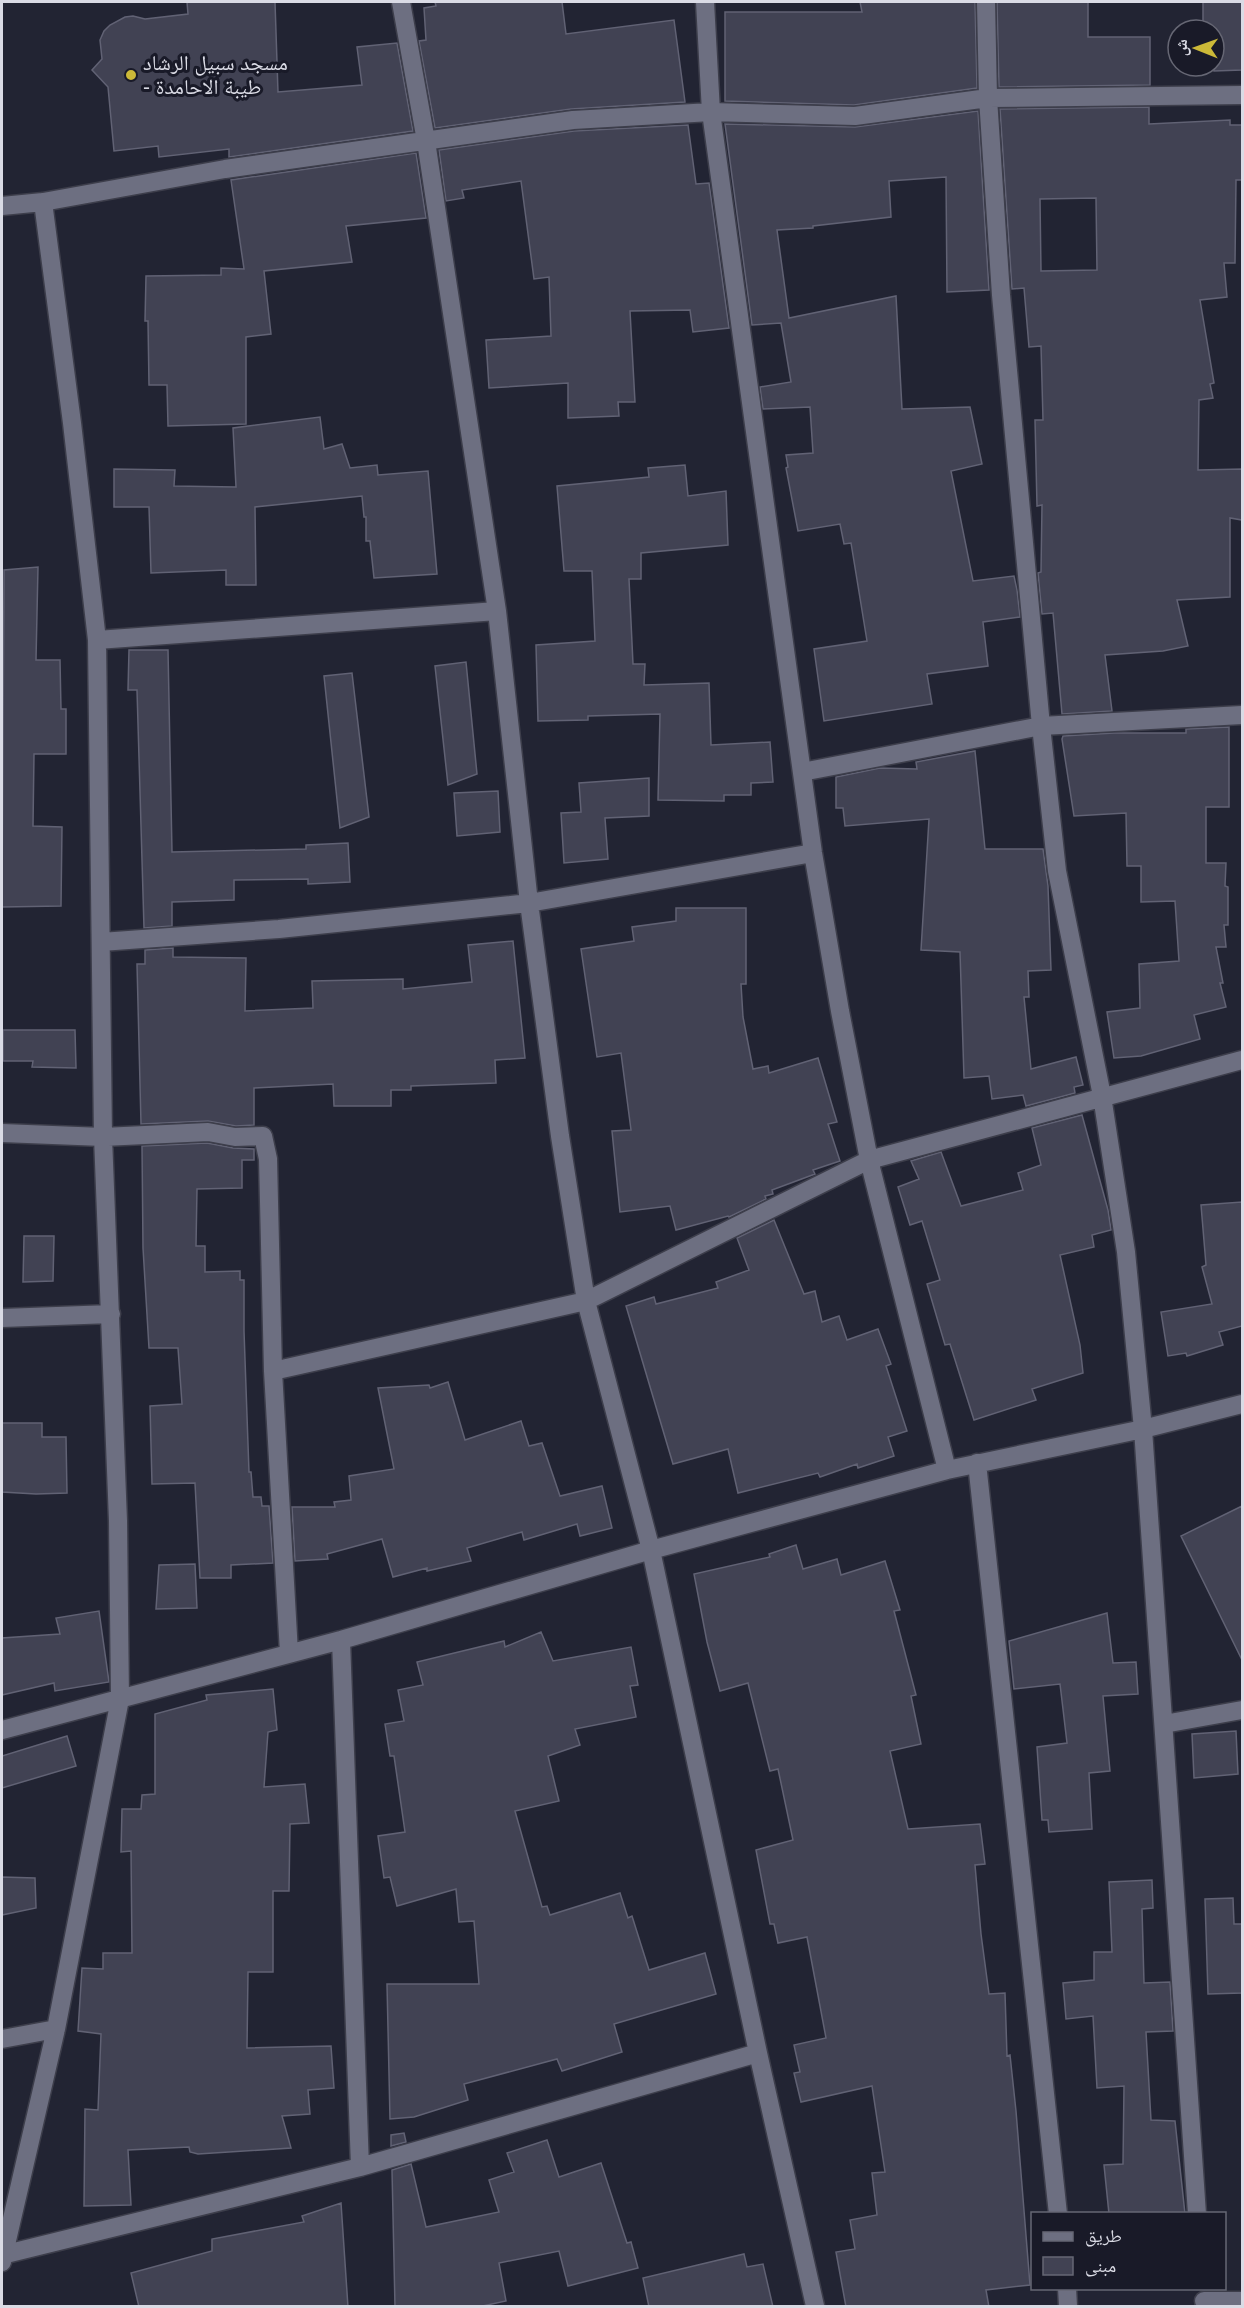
<svg xmlns="http://www.w3.org/2000/svg" width="1244" height="2308" font-family="Helvetica,'Noto Naskh Arabic',sans-serif">
  <style>
    .building { fill: #414253; stroke: #616274; stroke-width: 1.5; fill-rule: evenodd }
    .lines { fill: none; stroke-linecap: round; stroke-linejoin: round }
    .minor-casing { stroke: #3d3e4b; stroke-width: 21 }
    .minor { stroke: #6d6f81; stroke-width: 18 }
    .poi-dot { fill: #ccb938; stroke: #191a28; stroke-width: 2 }
    .labels { text-anchor: middle; stroke-width: 6; stroke-linejoin: round; paint-order: stroke }
    .poi-label { font-size: 21px; fill: #dadbe5; stroke: #191a28; text-anchor: start }
  </style>
  <rect width="100%" height="100%" fill="#222433"/>
  <path class="building" d="M187 2H275L278 92 362 85 357 47 397 43 413 131 229 157V149L159 157 158 146 114 151 108 87 92 70 102 59 100 40 104 31 110 25 125 17 133 16 145 19 188 14Z
    M435 2H562L566 34 674 20 685 102 571 109 435 128 419 41 426 40 424 8 436 6Z
    M860 2H975L977 88 854 105 725 101V12H862Z
    M997 2H1088V37H1150V85L999 87Z
    M1203 2H1242V70L1214 71V30H1203Z
    M1149 107V124L1230 120V125H1242V180H1236L1235 263H1224L1227 297 1200 300 1214 383 1210 384 1213 398 1199 400 1198 470 1242 469V520L1230 518V597L1177 600 1188 646 1163 651 1105 655 1112 711 1062 714 1053 613 1042 614 1038 573 1041 572 1042 505 1037 506 1035 420H1043L1041 346 1029 347 1024 288 1012 289 1000 109ZM1096 198 1097 270 1041 271 1040 199Z
    M978 111 989 290 947 292 946 177 889 181 891 217 813 226V228L777 230 789 318 896 296 902 409 970 407 982 464 951 471 973 581 1014 576 1017 590 1020 617 983 622 988 666 927 674 932 704 824 721 814 649 867 641 851 543 844 544 840 524 798 531 786 468 788 467 786 455 813 453 810 407 763 409 760 387 791 382 781 323 752 325 725 124 855 127Z
    M688 125 696 184 709 183 729 328 693 332 690 310 630 311 635 402H618L619 416 568 418V383L489 388 486 340 551 336 549 277 534 279 521 181 462 190 464 198 446 201 439 150 574 131Z
    M416 153 426 218 346 226 352 262 264 271 271 334 246 337V424L168 426 167 385H149L148 321H145L146 276 221 275V268L244 269 231 180Z
    M320 417 324 449 342 444 350 468 377 465 378 475 428 471 437 574 374 578 370 541H366V517H364L362 496 255 507 256 585H226V570L151 573 149 507H114V469L175 470 174 486 236 487 233 428Z
    M685 465 688 496 726 491 728 545 641 553V579H629L633 664H645L644 685 709 683 711 745 770 742 773 782 751 783V795H724V801L658 800 660 714 588 716V720L538 721 536 645 595 641 592 571H564L557 486 649 477 648 468Z
    M38 567 36 660H60L61 709H66V754H34L33 826 62 827 61 906 2 907 4 570Z
    M129 650H168L172 852 306 849V845L348 843 350 882 308 884V879L234 880V900L172 902V926L144 928 137 690H128Z
    M466 662 477 774 448 785 435 666Z
    M352 673 369 817 340 828 324 676Z
    M1229 727V807H1206V863H1226L1225 886 1228 887V925H1224L1226 947H1216L1223 983H1220L1226 1007 1194 1015 1200 1039 1141 1056 1114 1058 1107 1012 1140 1008 1139 964 1179 961 1175 901 1141 902V866H1127L1126 813 1074 816 1062 739 1063 736 1114 733H1186V729Z
    M975 751 985 849H1043L1048 886 1051 970 1028 971 1029 997H1024L1031 1069 1076 1057 1083 1085 1074 1087 1075 1093 1026 1106 1023 1095 992 1099 989 1076 964 1078 960 952 921 950 929 819 845 826 843 808H836V777L880 768 917 769 916 762Z
    M649 778V816L605 818 608 859 564 863 561 813 581 812 579 783Z
    M498 791 500 832 457 836 454 793Z
    M676 908H746V984H741L743 1017 753 1069 768 1066 769 1073 818 1058 837 1122 828 1124 840 1161 813 1170 815 1174 772 1190 773 1194 765 1196 766 1199 729 1217 728 1216 676 1230 670 1206 620 1212 612 1131 631 1130 621 1053 597 1057 581 949 634 941 632 927 676 921Z
    M513 941 525 1058 495 1060 496 1083 411 1086V1090H391V1106H334L333 1084 254 1088V1125L236 1126 208 1121 141 1124 137 964H145V950L173 948V957L246 958 245 1011 313 1008 312 981 403 979V989L472 982 468 945Z
    M3 1030H75L76 1068 32 1067 33 1061H3Z
    M1082 1115 1108 1210 1111 1230 1092 1235 1094 1247 1060 1255 1080 1345 1083 1373 1032 1389 1036 1400 974 1420 950 1344 945 1345 927 1284 940 1280 922 1221 910 1225 898 1187 919 1179 911 1161 941 1152 961 1206 1023 1190 1018 1173 1041 1165 1032 1128Z
    M207 1143 233 1148 254 1149V1160H242V1188L197 1189 196 1246H205V1272L240 1271V1280H244V1331L249 1472H251L253 1497H261L262 1506H269L273 1563 231 1565V1578H200L195 1483 152 1484 150 1406 182 1404 178 1348H149L143 1248 142 1146Z
    M1242 1202V1326L1219 1332 1223 1345 1187 1356 1186 1353 1168 1356 1161 1312 1212 1304 1202 1267 1206 1265 1201 1205Z
    M774 1220 804 1294 815 1291 822 1322 839 1316 847 1340 878 1329 891 1364 886 1366 907 1431 888 1437 894 1456 858 1468 857 1464 820 1477 818 1473 738 1493 728 1449 673 1464 626 1306 654 1297 656 1304 718 1288 716 1282 749 1270 737 1238Z
    M24 1236H54L53 1281 23 1282Z
    M448 1382 465 1440 521 1421 529 1446 542 1443 560 1496 602 1486 612 1528 580 1536 577 1524 524 1540 522 1532 467 1548 471 1561 427 1571V1568L393 1577 382 1539 327 1554 328 1559 295 1561 292 1507H335L334 1502 351 1500 349 1476 394 1469 378 1388 429 1385 430 1388Z
    M2 1423H42V1437H66L67 1493 36 1494 2 1492Z
    M1242 1506V1660L1181 1536Z
    M796 1545 803 1569 837 1559 841 1575 885 1561 900 1610 894 1611 916 1695 911 1696 921 1744 890 1751 908 1829 980 1824 985 1864 975 1865 981 1934 989 1994 1005 1993 1007 2056 1010 2055 1016 2111 1030 2285 986 2290 989 2307H846L836 2252 855 2249 850 2220 877 2215 872 2173 885 2172 872 2086 801 2102 794 2073 800 2072 794 2045 826 2038 807 1937 778 1943 774 1924H770L756 1850 793 1840 778 1769 770 1771 748 1683 720 1691 707 1642 694 1574 770 1557 769 1554Z
    M195 1564 197 1608 156 1609 159 1565Z
    M99 1611 109 1682 55 1691 54 1683 2 1695V1638L60 1634 56 1618Z
    M1107 1613 1113 1663 1136 1662 1138 1694 1103 1696 1110 1771 1089 1773 1092 1829 1049 1832 1048 1820H1042L1037 1747 1067 1743 1060 1684 1014 1689 1009 1641Z
    M541 1632 553 1661 631 1647 638 1685 630 1686 636 1717 575 1729 580 1745 548 1756 559 1801 515 1811 542 1907 547 1906 550 1915 620 1893 628 1918 632 1916 649 1970 705 1953 716 1994 614 2024 622 2052 562 2071 557 2059 464 2084 468 2100 414 2117 390 2119 387 1984H479L474 1921 459 1922 456 1889 397 1906 390 1877 384 1878 378 1836 405 1832 394 1756H390L385 1724 404 1721 398 1690 423 1685 417 1662 504 1641 505 1647Z
    M273 1689 277 1730 268 1732 264 1787 305 1784 309 1823 290 1824 289 1891H273V1972H248L247 2048 331 2046 334 2088 308 2090 310 2114 282 2116 291 2148 198 2154 190 2152 189 2147 128 2150 131 2205 84 2206 85 2109 98 2110 101 2034 78 2031 82 1968 103 1969V1953H132L131 1851 121 1852 122 1809H141L142 1795 155 1794V1714L207 1700 206 1695Z
    M1236 1731 1238 1774 1194 1778 1192 1734Z
    M67 1736 76 1766 2 1788V1756Z
    M2 1877 35 1878 36 1908 2 1915Z
    M1152 1880 1153 1908 1142 1909 1144 1983 1170 1982 1173 2031 1146 2032 1151 2120 1175 2121 1185 2214H1109L1104 2165 1123 2164 1124 2086 1097 2088 1093 2016 1066 2019 1063 1983 1094 1980V1952H1112L1109 1882Z
    M1233 1898 1234 1924H1242V1993L1208 1994 1205 1899Z
    M404 2133 406 2142 391 2146V2135Z
    M547 2140 559 2177 601 2163 627 2243 631 2242 638 2268 568 2286 559 2251 499 2263 506 2301 478 2307H395L392 2170 411 2164 426 2227 499 2212 489 2180 514 2172 507 2153Z
    M341 2203 348 2307H139L131 2273 212 2251V2239L304 2222 302 2216Z
    M744 2254 747 2267 763 2264 773 2307H649L643 2278Z"/>
  <g class="lines">
    <defs>
      <path id="minor" d="M401 2 426 141 497 611 529 903 560 1136 586 1301 651 1550 758 2053 815 2306
        M705 2 711 112 813 853 840 1011 869 1160 947 1470
        M986 2 988 98 1001 295 1041 726 1057 871 1102 1096 1126 1252 1143 1429 1197 2214
        M2 206 43 202 225 169 573 120 711 112 855 116 988 98 1242 95
        M97 640 497 611
        M802 772 1041 726 1242 715
        M101 942 279 929 529 903 813 853
        M2 1133 103 1137 208 1132 235 1137 263 1136 268 1159 273 1371 289 1653
        M2 1318 111 1314
        M273 1371 586 1301 869 1160 1242 1060
        M977 1463 1058 2214
        M341 1640 360 2167
        M1164 1724 1242 1710
        M2 1730 341 1640 651 1550 947 1470 1143 1429 1242 1404
        M2 2039 56 2029
        M2 2255 360 2167 758 2053
        M2 2262 56 2029 120 1699 118 1521 103 1137 97 640 72 423 43 202
        M1067 2288 1068 2306
        M1204 2301H1242"/>
    </defs>
    <use href="#minor" class="minor-casing"/>
    <use href="#minor" class="minor"/>
  </g>
  <circle class="poi-dot" cx="131" cy="75" r="6"/>
  <g class="labels">
    <g class="poi-label">
      <text x="143" y="70">مسجد سبيل الرشاد<tspan x="143" dy="24">- طيبة الاحامدة</tspan></text>
    </g>
  </g>
  <rect width="1244" height="2308" fill="none" stroke="#dadbe5" stroke-width="6"/>
  <rect x="1031" y="2212" width="195" height="78" fill="#191a28" stroke="#666774" stroke-width="1.5"/>
  <rect x="1043" y="2232" width="30" height="9" fill="#6d6f81" stroke="#666774" stroke-width="1.5"/>
  <text x="1085" y="2242" font-size="18" fill="#dadbe5">طريق</text>
  <rect x="1043" y="2257" width="30" height="18" fill="#414253" stroke="#666774" stroke-width="1.5"/>
  <text x="1085" y="2272" font-size="18" fill="#dadbe5">مبنى</text>
  <g transform="translate(1196 48) rotate(271)"><circle r="28" fill="#191a28" stroke="#666774" stroke-width="1.5"/>
  <path d="M0-4.5L10 22L0 15L-10 22Z" fill="#ccb938"/>
  <text y="-9" font-size="16" font-weight="bold" text-anchor="middle" fill="#dadbe5">ش</text>
  </g>
</svg>
